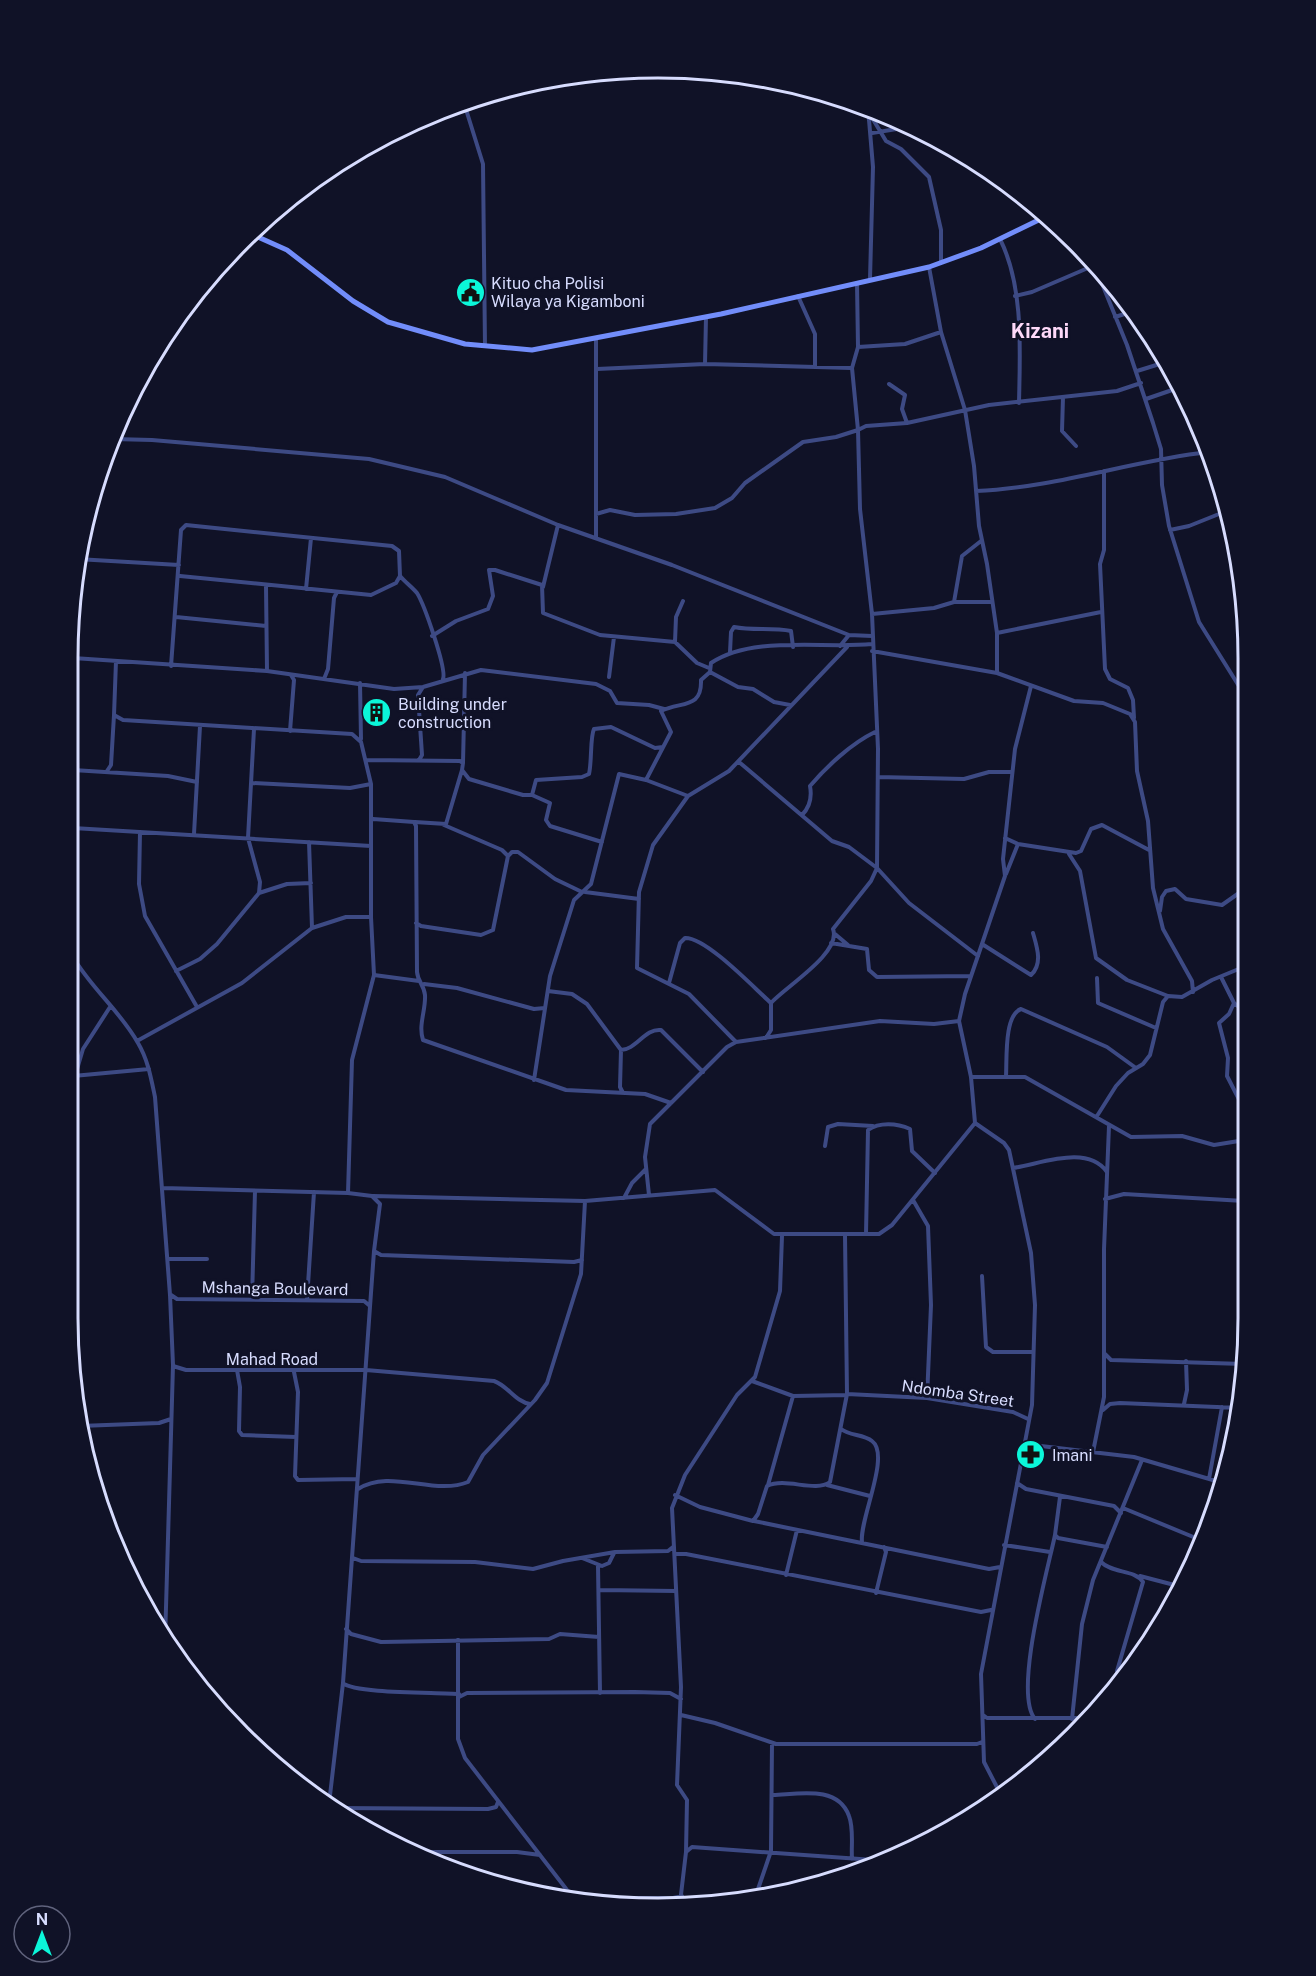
<svg xmlns="http://www.w3.org/2000/svg" width="1316" height="1976" font-family="'Public Sans',sans-serif">
  <style>
    .lines { fill: none; stroke-linecap: round; stroke-linejoin: round }
    .minor { stroke: #3d4a84; stroke-width: 4 }
    .secondary { stroke: #728dfa; stroke-width: 5 }
    .labels { text-anchor: middle; stroke-width: 6; stroke-linejoin: round; paint-order: stroke }
    .poi-label { font-size: 16px; fill: #d7dcfe; stroke: #101227; text-anchor: start }
    .street-label { font-size: 16px; fill: #d7dcfe; stroke: #101227 }
    .quarter-label { font-size: 20px; font-weight: bold; fill: #fed9f9; stroke: #101227 }
    .rim { fill: none; stroke: #d7dcfe; stroke-width: 3 }
  </style>
  <rect width="100%" height="100%" fill="#101227"/>
  <g class="lines">
    <path class="minor" d="M464 103 483 164 485 346
      M868 108 873 167 870 279
      M871 116 886 141 901 149 929 177 941 230V262
      M872 133 909 127
      M1000 239C1024 287 1020 351 1019 403
      M1094 264 1127 345 1153 423 1161 449 1162 485 1169 526 1199 622 1247 699
      M929 267 941 332 965 410 974 466 979 526 987 564 997 633V673
      M798 296 815 334V367
      M1015 296 1032 292 1095 265
      M1115 317 1134 311
      M596 339V538
      M858 347 905 344 941 332
      M705 364 706 317
      M597 369 705 364 851 368
      M1137 371 1166 362
      M889 384 905 395 902 409 907 423 989 405 1117 391 1141 383
      M1063 397 1062 431 1076 446
      M1146 399 1178 388
      M113 439 152 440 369 459 445 477 558 525 672 565 849 635 872 636
      M1104 471V550L1100 564 1105 669 1110 679 1128 688 1133 700 1134 718
      M976 491C1055 488 1130 461 1208 452
      M596 514 610 510 635 515 676 514 715 508 732 498 745 483 803 442 836 437 858 430 852 368 858 347 857 283
      M1170 530 1189 526 1229 510
      M77 559 179 565
      M400 576C405 582 412 587 417 593 424 604 447 669 443 679
      M266 586 267 671
      M543 587 558 525
      M306 589 311 538
      M954 602 962 556 981 541
      M872 614 934 608 954 602H991
      M176 617 266 626
      M997 633 1101 612
      M432 636 456 621 488 609 493 596 489 570H495L542 585 543 613 600 635 675 642 697 663 709 668
      M675 642 676 617 683 601
      M840 646 849 635
      M872 651 997 673 1074 701 1103 703 1130 714 1135 722 1137 771 1148 821 1153 888 1163 929 1192 981 1193 992
      M730 652 731 632 734 627C753 631 772 627 791 631L793 647
      M73 658 267 671 394 689 423 687 481 670 596 684 610 691 617 703 649 705 664 709
      M116 661 114 715 123 720 352 734 361 742 371 784V917L374 975 352 1060 348 1193
      M171 666 181 530 186 525 392 546 399 551 400 576 396 583 371 595 180 576
      M710 672 738 687 753 689 774 702 790 705
      M609 677 614 637
      M324 679 328 669 334 598 337 592
      M360 683 361 739
      M254 729 248 838 260 882 259 893
      M290 731 294 680 291 675
      M366 760 460 761 463 763 462 770 469 779 523 795H532L536 780 582 777 589 774C592 761 590 737 594 729L611 727 655 748 663 747
      M419 760 422 755 418 695 423 687
      M739 762 832 841 849 847 877 868 909 903 978 956
      M463 763 465 673
      M73 770 168 776 197 782
      M107 771 111 765 114 715
      M878 777 964 779 989 772H1012
      M646 780 688 796
      M252 783 350 788 371 784
      M532 795 550 803 546 820 550 826 602 842
      M802 815C810 807 812 797 810 786 827 766 852 743 875 732
      M373 819 414 822 416 826 417 972C418 982 424 985 425 995 426 1010 418 1025 423 1040L566 1090 645 1094 671 1103
      M415 822 446 824 462 770
      M73 828 371 846
      M140 832 139 884 145 916 197 1007
      M194 834 200 726
      M1005 838 1018 844 1076 853 1081 851 1091 829 1102 825 1149 850
      M309 842 312 928
      M1069 854 1080 871 1096 958 1127 980 1168 996 1182 997 1212 980 1246 966
      M508 856 512 852H518L555 879 582 892
      M1006 874 1018 844
      M585 892 639 899
      M1160 911 1162 897 1166 891 1175 889 1186 899 1222 905 1239 893 1246 882
      M416 923 421 926 481 935 493 930 508 856 502 850 444 825
      M835 934 848 945
      M831 943 867 949 869 970 877 977 971 976
      M982 944 1031 975C1043 964 1037 947 1033 933
      M73 957C91 988 121 1012 138 1043 148 1060 151 1078 155 1097L170 1295 173 1365 165 1642
      M176 971 200 959 217 944 259 893 287 884 311 883
      M374 975 419 981
      M1221 977 1234 1003 1239 1007H1245
      M1097 978 1098 1003 1156 1028
      M669 983 680 943 685 938C706 937 754 988 771 1003
      M424 984 457 988 534 1009 545 1008
      M548 991 572 994 587 1004 621 1050 620 1087 623 1093
      M1234 1003 1229 1014 1219 1023 1228 1058 1227 1076 1245 1111
      M766 1038 771 1030V1003C785 987 842 953 833 929L871 881 877 868 878 749 872 614 860 509 858 430 866 426 907 423
      M137 1041 242 983 312 928 346 917H371
      M736 1042 689 994 637 968 639 892 653 845 688 796 729 771 847 647
      M621 1050C636 1050 645 1028 661 1030L703 1072
      M73 1076 149 1069
      M75 1076 83 1049 110 1007
      M1006 1076C1007 1059 1004 1015 1021 1009L1107 1047 1136 1068
      M971 1077H1025L1131 1137 1182 1136 1214 1145 1245 1140
      M534 1080 550 976 574 900 591 884 619 774 646 780 671 732 661 711C682 701 702 709 701 680L710 672 711 663C753 635 822 649 872 644
      M1097 1116 1116 1086 1128 1073 1143 1064 1150 1055 1163 1002 1168 996
      M825 1146 828 1127 838 1124 873 1126
      M1013 1168C1041 1164 1087 1144 1107 1172
      M163 1188 348 1193 372 1196 380 1204 374 1251 343 1683 329 1804
      M649 1195 645 1157 650 1124 727 1047 736 1042 880 1021 934 1024 959 1021
      M373 1196 585 1201 715 1190 774 1234H879L892 1225 975 1123
      M624 1198 632 1183 646 1169
      M1105 1199 1124 1194 1244 1201
      M913 1200 928 1226 931 1305 927 1398
      M866 1234 868 1130C879 1122 897 1123 910 1129L912 1151 935 1173
      M374 1251 381 1255 574 1262 582 1260
      M168 1259H207
      M982 1276 986 1347 993 1352H1033
      M171 1295 177 1299 364 1301 370 1306
      M252 1299 255 1191
      M307 1300 314 1192
      M1105 1354 1111 1360 1244 1364
      M173 1366 186 1370H366L494 1381C508 1386 516 1402 530 1404
      M237 1370 240 1387 239 1431 242 1435 296 1437
      M294 1372 298 1392 295 1476 298 1480 357 1479
      M752 1381 793 1396
      M847 1394 927 1398 1013 1412 1028 1419
      M1184 1404 1187 1390 1186 1361
      M1103 1410 1110 1404 1120 1403 1241 1408
      M80 1426 159 1423 171 1419
      M841 1429C850 1436 863 1434 872 1441 891 1455 859 1520 862 1542
      M1024 1444 1134 1457 1223 1483
      M1093 1452 1104 1397V1249L1109 1126
      M1209 1479 1222 1407
      M1017 1483 1026 1489 1114 1506 1121 1513
      M768 1485 793 1396 847 1395
      M827 1485 870 1496
      M358 1489C390 1468 434 1496 468 1482L483 1455 535 1400 547 1383 581 1274 585 1201
      M675 1495 700 1507 753 1521 758 1514 767 1486C786 1477 815 1493 830 1482L847 1394 845 1235
      M1060 1497 1055 1535 1058 1538 1107 1547
      M1123 1508 1203 1541
      M754 1521 989 1569 1000 1567
      M1004 1545 1050 1552
      M675 1554H686L981 1612 991 1610
      M353 1558 361 1561 475 1562 533 1569 563 1561 615 1552 668 1551 673 1547
      M582 1558 602 1566 609 1563 614 1553
      M1101 1562C1113 1574 1134 1569 1143 1582L1117 1671 1122 1677
      M598 1566 600 1693
      M786 1575 797 1530
      M1140 1576 1182 1587
      M600 1590 676 1591
      M876 1593 886 1552 884 1547
      M346 1629 351 1634 381 1642 549 1639 560 1634 599 1637
      M458 1640V1739L465 1758 567 1890 578 1899
      M343 1683C355 1694 438 1692 459 1694
      M459 1697 467 1693 635 1692 670 1693 681 1699
      M681 1715 715 1723 776 1744H977L982 1742
      M983 1715 987 1718H1091
      M1035 1719C1013 1693 1048 1569 1055 1535
      M1072 1719 1082 1624 1093 1580 1142 1460
      M773 1795C799 1794 838 1785 849 1816 854 1829 851 1846 852 1859
      M1001 1795 984 1762 981 1674 1032 1405 1035 1305 1031 1253 1009 1150 1004 1143 975 1123 971 1077 959 1021 965 994 1005 876 1003 859 1015 749 1031 686
      M335 1808 488 1809 496 1807 498 1802
      M412 1852H517L540 1855
      M686 1852 687 1800 677 1785 681 1687 672 1508 685 1475 737 1395 755 1377 780 1291 782 1236
      M551 1898H673L682 1896
      M755 1898 771 1851 772 1743
      M680 1903 686 1852 692 1847 888 1861"/>
    <path class="secondary" d="M251 234 287 250 353 301 388 322 465 344 532 350 721 314 929 267 981 248 1049 215"/>
  </g>
  <defs>
    <symbol id="civic-disc" viewBox="-11 -11 22 22"><circle r="9.5" fill="#0bf6d9" stroke="#101227"/><path d="M-.6-6.5H3V-4.5H.6V-3L4-1V1h2V6H-6V1h2V-1L-.6-3ZM-1.2 2.5V6h2.4V2.5Z" fill="#111"/></symbol>
    <symbol id="building-disc" viewBox="-11 -11 22 22"><circle r="9.5" fill="#0bf6d9" stroke="#101227"/><path d="M-4-6H4V6H1V3H-1V6H-4ZM-2.5-4.3h1.7v1.8h-1.7ZM.8-4.3h1.7v1.8H.8ZM-2.5-1h1.7V.8h-1.7ZM.8-1h1.7V.8H.8Z" fill="#111"/></symbol>
    <symbol id="pharmacy-disc" viewBox="-11 -11 22 22"><circle r="9.5" fill="#0bf6d9" stroke="#101227"/><path d="M-2-6h4v4h4v4h-4v4h-4v-4h-4v-4h4Z" fill="#111"/></symbol>
  </defs>
  <g fill-rule="evenodd">
    <use href="#civic-disc" x="454" y="276" width="33" height="33"/>
    <use href="#building-disc" x="360" y="696" width="33" height="33"/>
    <use href="#pharmacy-disc" x="1014" y="1438" width="33" height="33"/>
  </g>
  <g class="labels">
    <g class="poi-label">
      <text x="491" y="289">Kituo cha Polisi<tspan x="491" dy="18">Wilaya ya Kigamboni</tspan></text>
      <text x="398" y="710">Building under<tspan x="398" dy="18">construction</tspan></text>
      <text x="1052" y="1461">Imani</text>
    </g>
    <g class="street-label">
      <text transform="translate(275 1288) rotate(1)" y="6">Mshanga Boulevard</text>
      <text x="272" y="1365">Mahad Road</text>
      <text transform="translate(958 1393) rotate(8)" y="6">Ndomba Street</text>
    </g>
    <g class="quarter-label">
      <text x="1040" y="338">Kizani</text>
    </g>
  </g>
  <path d="M0 0H1316V1976H0ZM658 78H658A580 580 0 0 1 1238 658V1318A580 580 0 0 1 658 1898H658A580 580 0 0 1 78 1318V658A580 580 0 0 1 658 78Z" fill="#101227" fill-rule="evenodd"/>
  <path class="rim" d="M658 78H658A580 580 0 0 1 1238 658V1318A580 580 0 0 1 658 1898H658A580 580 0 0 1 78 1318V658A580 580 0 0 1 658 78Z"/>
  <g transform="translate(42 1934)"><circle r="28" fill="#101227" stroke="#60637d" stroke-width="1.5"/>
  <path d="M0-4.5L10 22L0 15L-10 22Z" fill="#0bf6d9"/>
  <text y="-9" font-size="16" font-weight="bold" text-anchor="middle" fill="#d7dcfe">N</text>
  </g>
</svg>
